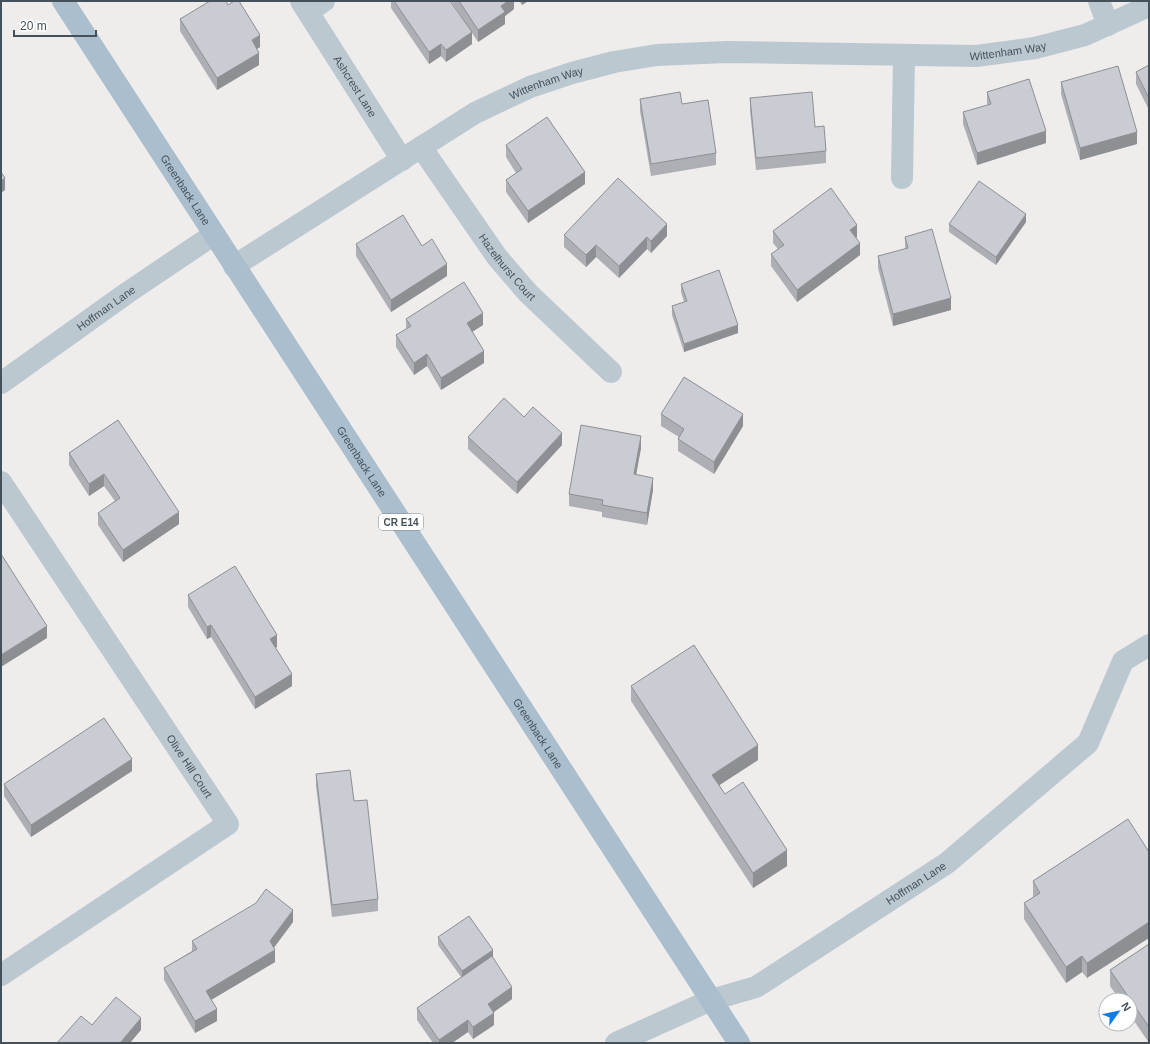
<svg xmlns="http://www.w3.org/2000/svg" width="1150" height="1044" font-family="Helvetica,sans-serif">
  <style>
    .lines { fill: none; stroke-linecap: round; stroke-linejoin: round }
    .minor { stroke: #bcc8d0; stroke-width: 22 }
    .primary { stroke: #aabecd; stroke-width: 22 }
    .wall { fill: #adafb5 }
    .shaded-wall { fill: #8d8f93 }
    .building { fill: #c9ccd2; stroke: #8d8f93 }
    .labels { text-anchor: middle; stroke-width: 3; stroke-linejoin: round; paint-order: stroke }
    .shield { fill: #fff; stroke: #7c858c; stroke-width: 1 }
    .shield-label { font-size: 10px; font-weight: bold; fill: #44515a }
    .street-label { font-size: 11px; fill: #44515a; stroke: #fff }
  </style>
  <rect width="100%" height="100%" fill="#efecec"/>
  <g class="lines">
    <g class="minor">
      <path id="s1" d="M301 1 402 160"/>
      <path d="M1099 1 1108 25"/>
      <path d="M308 12 324 1"/>
      <path id="s2" d="M421 147 497 257 528 293 611 372"/>
      <path d="M902 178 904 56"/>
      <path id="s3" d="M234 266 475 113 530 87 572 73 614 62 657 55 727 52 976 56 1035 48 1085 35 1149 6"/>
      <path id="s4" d="M1 383 127 293 213 235"/>
      <path id="s5" d="M1 482 228 824 1 975"/>
      <path id="s6" d="M616 1043 711 1000 756 987 947 863 1088 743 1123 661 1149 645"/>
    </g>
    <path class="primary" id="s7" d="M63 1 739 1043"/>
  </g>
  <path class="wall" d="M391 1H450L472 44 446 62 441 56 429 64 391 8Z
    M451 1H514V9L505 16V24L478 42Z
    M519 1H528L522 5Z
    M228 5 260 47 257 49 259 65 217 90 180 31V19Z
    M1149 65V110L1136 84V72Z
    M1061 82 1137 144 1080 160 1061 94Z
    M987 92 1046 143 977 165 963 124V112L987 105Z
    M750 98 815 127 826 151V163L756 170 750 110Z
    M640 99 682 104 716 153V165L651 176 640 111Z
    M506 145 585 184 528 223 506 192V180L516 173 506 157Z
    M1026 222 996 265 949 232V224Z
    M773 231 857 237 856 238 860 255 797 302 771 266V254L778 249 773 243Z
    M564 235 667 236 651 253 647 249 619 278 596 257 586 267 564 247Z
    M905 237 951 310 893 326 878 268V256L905 249Z
    M356 244 447 276 391 312 356 256Z
    M681 284 738 333 684 352 672 315V306L684 302 681 292Z
    M406 319 483 325 472 332 484 363 441 390 427 366 414 375 396 347V335L406 329Z
    M661 414 743 426 714 474 678 451V439L679 437 661 426Z
    M524 417 562 445 517 494 468 449V437Z
    M118 420 179 524 123 562 98 525V513L115 501 104 486 89 496 69 465V453Z
    M641 448 636 474 653 490 647 525 602 517V512L569 506V494Z
    M188 595 277 647 275 648 292 686 255 709 211 637 207 639 188 607Z
    M631 686 758 760 719 785 725 794 787 866 753 888 631 701Z
    M132 771 31 837 4 796V784Z
    M316 774 354 801 378 899V911L332 917 316 786Z
    M1128 819 1087 978 1082 972 1066 983 1024 919V903L1033 897V881Z
    M293 922 274 947 275 962 211 1000 217 1021 195 1033 164 980V968L192 951V941Z
    M438 937 493 958 512 999 494 1012V1025L473 1039 468 1032 452 1043H433L417 1020V1008L461 977 438 945Z
    M1149 944V1043L1130 1015V1000H1120L1110 986V970Z"/>
  <path class="shaded-wall" d="M508 1H514V9L505 16V24L478 42V30L501 6Z
    M522 1H528L522 5Z
    M472 32V44L446 62V50Z
    M260 35V47L252 52V40Z
    M441 44V56L429 64V52Z
    M259 53V65L217 90V78Z
    M1046 131V143L977 165V153Z
    M1137 132V144L1080 160V148Z
    M585 172V184L528 223V211Z
    M5 178V190L1 193V181Z
    M1026 214V222L996 265V257Z
    M667 224V236L651 253V241Z
    M857 225V237L850 242V230Z
    M647 237V249L619 278V266Z
    M860 243V255L797 302V290Z
    M596 245V257L586 267V255Z
    M447 264V276L391 312V300Z
    M951 298V310L893 326V314Z
    M483 313V325L467 335V323Z
    M738 325V333L684 352V344Z
    M484 351V363L441 390V378Z
    M427 354V366L414 375V363Z
    M743 414V426L714 474V462Z
    M562 433V445L517 494V482Z
    M641 436V448L634 486V474Z
    M104 474V486L89 496V484Z
    M653 478V490L647 525V513Z
    M179 512V524L123 562V550Z
    M211 625V637L207 639V627Z
    M47 626V638L1 667V655Z
    M277 635V647L270 651V639Z
    M292 674V686L255 709V697Z
    M758 745V760L712 790V775Z
    M132 759V771L31 837V825Z
    M787 850V866L753 888V873Z
    M293 910V922L270 953V941Z
    M1149 922V938L1087 978V963Z
    M275 950V962L206 1003V991Z
    M493 950V958L462 979V971Z
    M1082 956V972L1066 983V967Z
    M512 987V999L488 1016V1004Z
    M217 1009V1021L195 1033V1021Z
    M494 1013V1025L473 1039V1027Z
    M141 1018V1030L130 1043H120Z
    M468 1020V1032L452 1043H439V1040Z"/>
  <path class="building" d="M210 1H226L228 5 234 1H239L260 35 252 40 259 53 217 78 180 19Z
    M394 1H450L472 32 446 50 441 44 429 52Z
    M459 1H508L501 6 505 12 478 30Z
    M1149 65V98L1136 72Z
    M1118 66 1137 132 1080 148 1061 82Z
    M1029 79 1046 131 977 153 963 112 991 104 987 92Z
    M680 92 682 104 708 100 716 153 651 164 640 99Z
    M812 92 815 127 824 126 826 151 756 158 750 98Z
    M547 117 585 172 528 211 506 180 522 169 506 145Z
    M1 172 5 178 1 181Z
    M618 178 667 224 651 241 647 237 619 266 596 245 586 255 564 235Z
    M979 181 1026 214 996 257 949 224Z
    M831 188 857 225 850 230 860 243 797 290 771 254 784 245 773 231Z
    M403 215 422 246 432 239 447 264 391 300 356 244Z
    M932 229 951 298 893 314 878 256 908 248 905 237Z
    M719 270 738 325 684 344 672 306 687 301 681 284Z
    M464 282 483 313 467 323 484 351 441 378 427 354 414 363 396 335 411 326 406 319Z
    M684 377 743 414 714 462 678 439 684 429 661 414Z
    M504 398 524 417 533 407 562 433 517 482 468 437Z
    M118 420 179 512 123 550 98 513 120 498 104 474 89 484 69 453Z
    M581 425 641 436 634 474 653 478 647 513 602 505 603 500 569 494Z
    M1 554 47 626 1 655Z
    M235 566 277 635 270 639 292 674 255 697 211 625 207 627 188 595Z
    M694 645 758 745 712 775 725 794 743 782 787 850 753 873 631 686Z
    M104 718 132 759 31 825 4 784Z
    M350 770 354 801 367 800 378 899 332 905 316 774Z
    M1128 819 1149 852V922L1087 963 1082 956 1066 967 1024 903 1040 893 1033 881Z
    M266 889 293 910 270 941 275 950 206 991 217 1009 195 1021 164 968 197 949 192 941 256 903Z
    M469 916 493 950 462 971 438 937Z
    M1149 944V1027L1110 970Z
    M492 956 512 987 488 1004 494 1013 473 1027 468 1020 439 1040 417 1008Z
    M116 997 141 1018 120 1043H57L81 1016 92 1025Z"/>
  <g class="labels">
    <rect class="shield" x="379" y="514" width="44" height="16" rx="3"/>
    <g class="shield-label">
      <text x="401" y="526">CR E14</text>
    </g>
    <g class="street-label">
      <text dy="4" stroke="none"><textPath href="#s3" startOffset="829">Wittenham Way</textPath></text>
      <text dy="4" stroke="none"><textPath href="#s3" startOffset="363">Wittenham Way</textPath></text>
      <text dy="4" stroke="none"><textPath href="#s1" startOffset="101">Ashcrest Lane</textPath></text>
      <text dy="4" stroke="none"><textPath href="#s7" startOffset="225">Greenback Lane</textPath></text>
      <text dy="4" stroke="none"><textPath href="#s2" startOffset="148">Hazelhurst Court</textPath></text>
      <text dy="4" stroke="none"><textPath href="#s4" startOffset="129">Hoffman Lane</textPath></text>
      <text dy="4" stroke="none"><textPath href="#s7" startOffset="549">Greenback Lane</textPath></text>
      <text dy="4" stroke="none"><textPath href="#s7" startOffset="873">Greenback Lane</textPath></text>
      <text dy="4" stroke="none"><textPath href="#s5" startOffset="341">Olive Hill Court</textPath></text>
      <text dy="4" stroke="none"><textPath href="#s6" startOffset="342">Hoffman Lane</textPath></text>
    </g>
  </g>
  <rect width="1150" height="1044" fill="none" stroke="#44515a" stroke-width="4"/>
  <g transform="translate(1118 1012) rotate(57)"><circle r="19" fill="#ffffff" stroke="#b4b9bd"/>
  <path d="M0-3L7 15L0 10L-7 15Z" fill="#0f7de6"/>
  <text y="-6" font-size="11" font-weight="bold" text-anchor="middle" fill="#44515a">N</text>
  </g>
  <path d="M14 30v6h82v-6" fill="none" stroke="#44515a" stroke-width="2"/>
  <text x="20" y="30" font-size="12" fill="#44515a" stroke="#ffffff" stroke-width="3" paint-order="stroke">20 m</text>
</svg>
